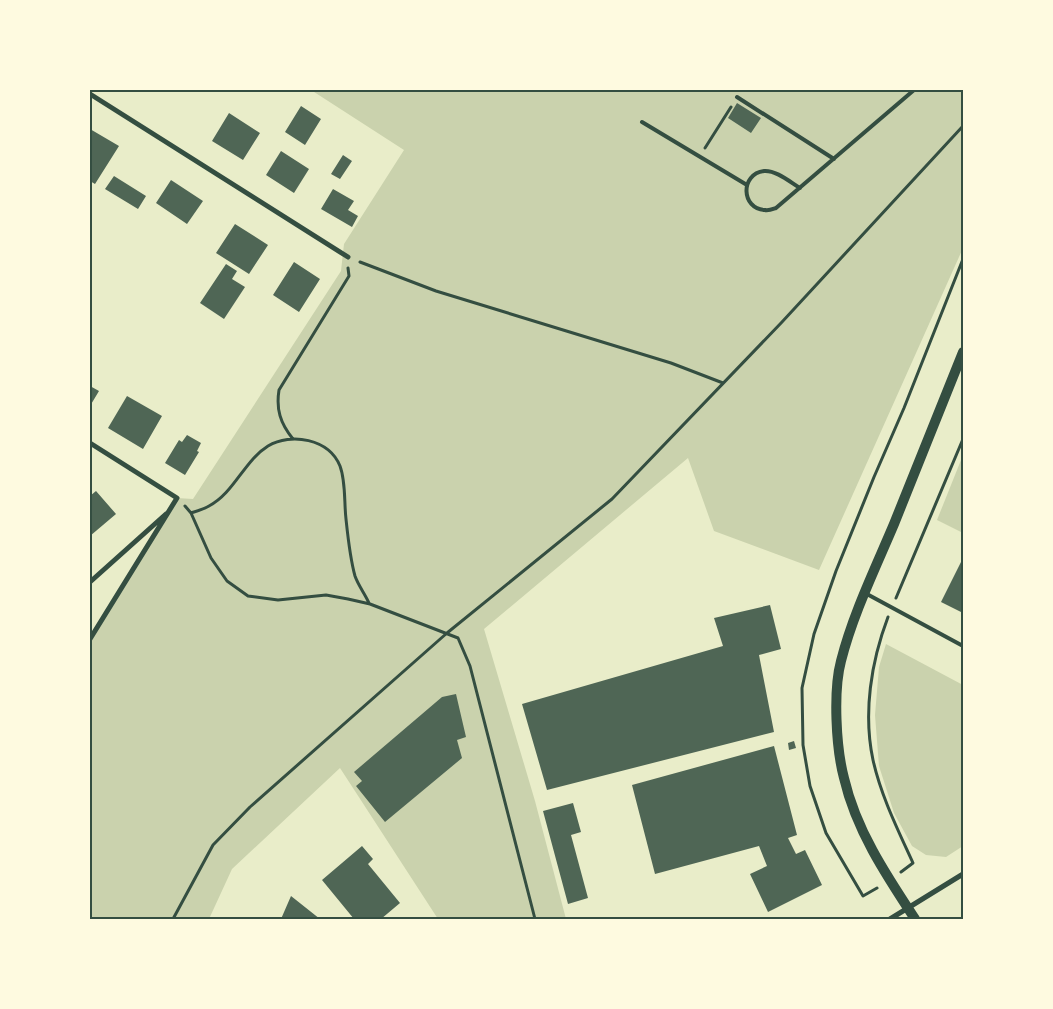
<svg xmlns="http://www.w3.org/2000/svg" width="1053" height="1009" font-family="Cabin,sans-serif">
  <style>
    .green { fill: #cad2ad }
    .building { fill: #4f6655 }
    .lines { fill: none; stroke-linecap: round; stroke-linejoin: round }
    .path { stroke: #344e41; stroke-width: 3 }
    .service { stroke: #344e41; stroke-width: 4 }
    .minor { stroke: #344e41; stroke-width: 5 }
    .secondary { stroke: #344e41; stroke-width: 10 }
    .neatline { fill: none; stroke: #344e41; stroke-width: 2 }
  </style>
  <rect width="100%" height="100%" fill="#e9edc9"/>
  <path class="green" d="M311 90H963V248L819 570 714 531 688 458 484 629 535 801 566 919 497 917 486 919H438L340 768 232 869 209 919H90V639L177 498 193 499 341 271 344 244 404 150Z
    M963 455V533L937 520Z
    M886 644 963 685V846L946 857 926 855 912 846 894 813 879 766 875 715 879 667Z"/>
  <path class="building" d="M737 103 761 118 751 133 728 118Z
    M301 106 321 119 305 145 285 132Z
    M229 113 260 133 243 160 212 141Z
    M90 129 119 146 95 184 90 181Z
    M281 151 309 169 294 193 266 175Z
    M343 155 352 161 340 179 331 174Z
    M114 176 146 196 138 209 105 189Z
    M171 180 203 201 187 224 156 203Z
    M333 189 354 201 348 210 358 216 352 227 321 209Z
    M235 224 268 245 249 274 216 253Z
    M294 262 320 279 299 312 273 295Z
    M226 264 237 271 232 279 245 287 224 319 200 303Z
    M90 386 99 391 90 406Z
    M127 396 162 416 143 449 108 428Z
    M187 435 201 443 197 451 199 452 185 475 165 463 179 440 182 442Z
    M96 491 116 514 90 536V496Z
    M961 562 963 563V613L941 602Z
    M770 605 781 649 759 655 774 732 547 790 522 704 723 646 714 618Z
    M456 694 466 737 457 740 462 758 385 822 356 786 362 781 354 772 442 697Z
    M794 741 796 748 789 750 788 743Z
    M774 746 797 835 788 838 796 854 805 850 822 885 768 912 750 874 767 866 759 846 655 874 632 785Z
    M573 803 581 832 571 835 588 898 568 904 543 811Z
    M362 846 373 859 368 864 400 903 381 919H354L322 880Z
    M291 896 320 919H281Z"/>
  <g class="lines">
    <path class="path" d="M705 148 731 107
      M360 262 436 291 671 363 723 383
      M293 439C280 423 276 409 279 390L349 276 348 268
      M185 506 191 513 211 558 227 581 248 596 278 600 326 595 348 599 370 604 458 638 470 666 535 919
      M191 513C197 511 204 509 209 506 234 493 244 461 268 446 291 432 329 439 340 466 346 482 344 503 346 519 348 538 350 558 355 576 358 585 365 594 369 603
      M896 598 963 439
      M888 617C871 662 863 713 873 760 881 796 898 830 913 863L901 872
      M877 888 863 896 826 833 810 786 803 745 802 688 814 634 836 571 874 477 904 408 963 259
      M173 919 213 845 250 807 447 633 612 499 782 322 963 126"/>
    <path class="service" d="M737 97 834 159
      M642 122 747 185
      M800 188C790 182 776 170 764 171 740 174 741 209 765 210 768 211 773 209 776 208L914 90
      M865 593 963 646"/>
    <path class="minor" d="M90 94 348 257
      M90 443 177 498 90 639
      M90 582 166 514
      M890 919 963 874"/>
    <path class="secondary" d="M915 919C886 875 856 830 844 778 836 748 833 691 841 661 853 614 875 569 894 524 917 467 940 409 963 352"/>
  </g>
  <rect width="1053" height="1009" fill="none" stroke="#fefae0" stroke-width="182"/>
  <rect x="91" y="91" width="871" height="827" class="neatline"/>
</svg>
